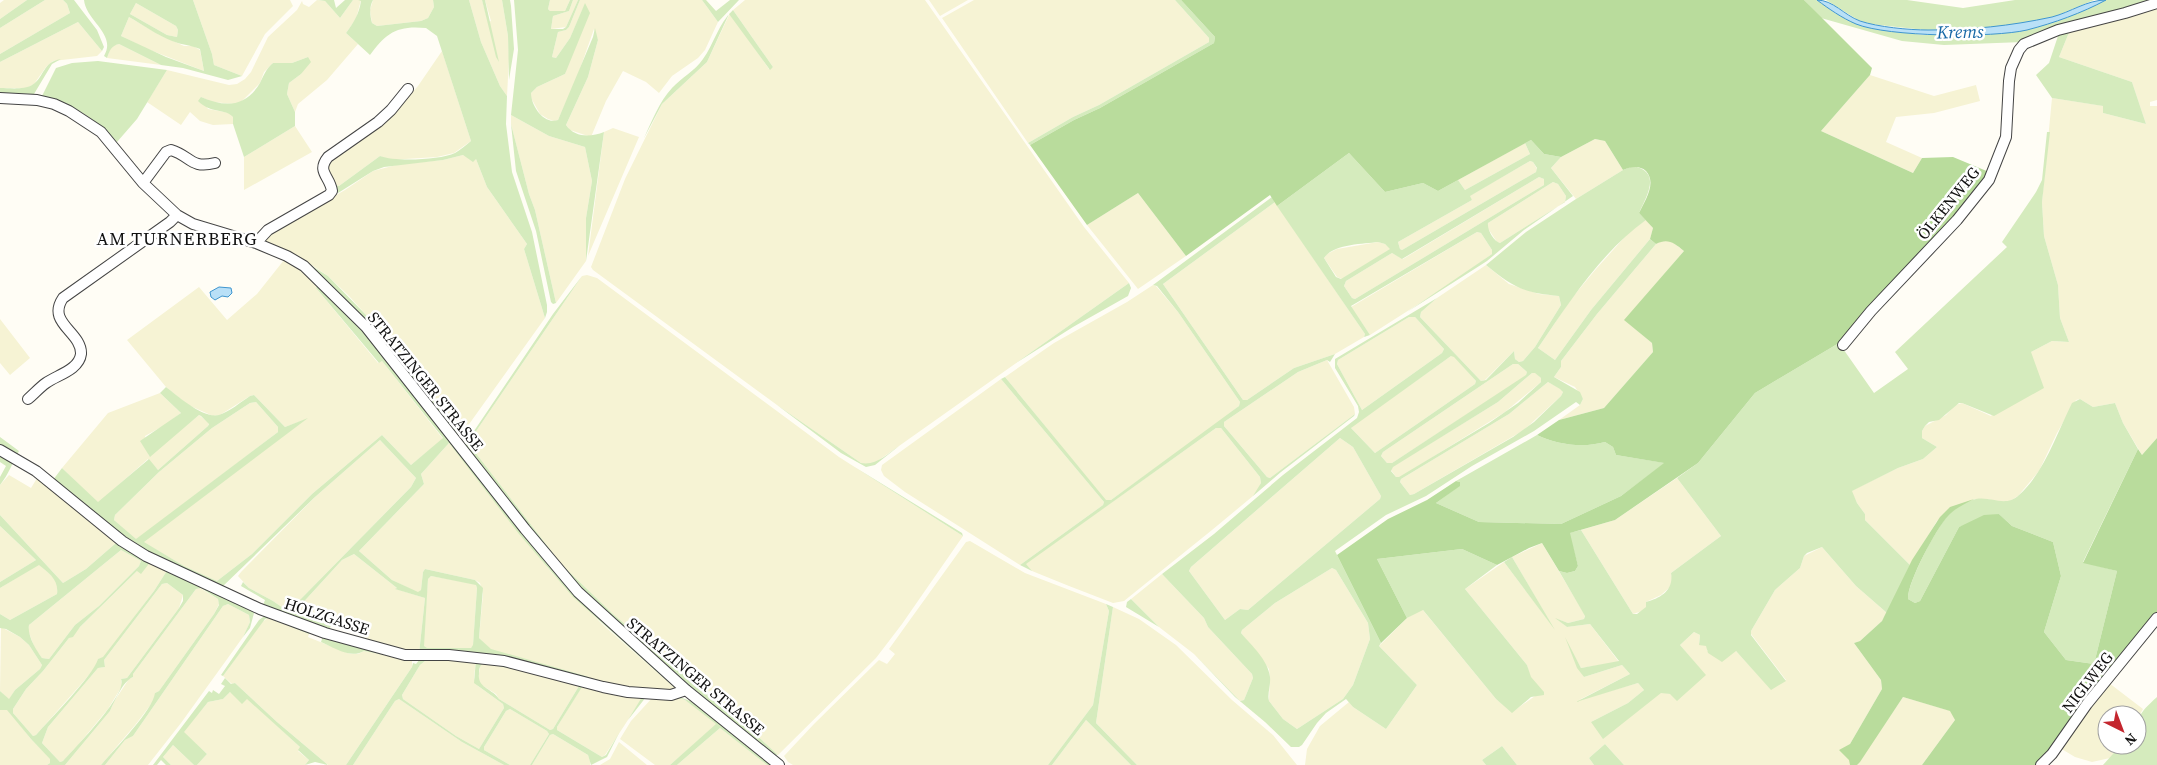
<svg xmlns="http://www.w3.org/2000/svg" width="2157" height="765" font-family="'Source Serif 4',serif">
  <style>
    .farmland { fill: #f6f3d4 }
    .green { fill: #d5ebbd; fill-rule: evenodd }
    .forest { fill: #b9dc9c }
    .water { fill: #b9e0f7; stroke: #3f96cf }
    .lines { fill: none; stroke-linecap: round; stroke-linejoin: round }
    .street-casing { stroke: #444; stroke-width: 12 }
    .street { stroke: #fff; stroke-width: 10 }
    .labels { text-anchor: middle; stroke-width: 5; stroke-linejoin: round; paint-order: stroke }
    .street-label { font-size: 16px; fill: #111; stroke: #fff }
    .water-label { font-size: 18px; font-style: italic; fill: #1768a6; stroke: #fff }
    .neighbourhood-label { font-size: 18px; letter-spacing: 1px; fill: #111; stroke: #fff }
  </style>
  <rect width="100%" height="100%" fill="#fffdf5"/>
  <path class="farmland" d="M4 0H27L0 19V3Z
    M45 0H63L67 4 70 13 0 54V28Z
    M193 0H290L293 6 265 34 242 76 214 65 212 54Z
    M317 0 325 1 340 18 353 0H361L356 19 346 33 358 44 327 80 298 104 295 112 287 94 289 83 301 74 308 57 292 63H273L264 72 260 83 242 101 235 104 212 102 201 97 208 109 230 113 233 117V124L213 125 200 121 190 112 181 125 147 102 167 70 229 85 237 84 245 79 251 72 268 37 297 10 302 1 303 4 309 7Z
    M373 0H433L434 7 428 18 421 21 377 26 372 23 371 17 370 10Z
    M469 0H482L488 22 491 21 485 0H502L508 36 509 59 507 96 500 86 481 42Z
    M550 0H570L565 11 555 12 550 11 548 9Z
    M573 0H578L566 27 551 29 553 16 569 11Z
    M580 0H702L718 22 705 50 698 58 672 76 659 93 646 82 623 71 606 101 591 137 570 130 566 125 588 77 598 40 594 29 576 80 558 120 554 121 548 119 540 114 531 98V93L537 87 565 74 585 4 570 38 556 58 552 57 558 32 566 30 569 27Z
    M745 0H925L1084 227 1129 283 899 446 876 462 868 465 861 463 777 405 593 270 591 267 625 179 662 104 707 62 730 13 769 69 773 67 733 10Z
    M929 0H968L940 16Z
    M974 0H1175L1209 38V42L1099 105 1073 117 1028 143 942 18Z
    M136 3 176 26 178 30 177 37 167 35 130 14Z
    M2157 8V100L2150 102V106H2157V438L2142 455 2123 423 2115 403 2093 407 2080 399 2076 400 2057 433 2039 471 2018 496 2010 501 2000 503 1988 499H1975L1937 521 1910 565 1865 520V514L1857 503 1851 491 1898 468 1923 459 1937 447 1922 438V431L1925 426 1946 415 1955 405 1962 403 1991 416 2031 352 2052 341 2069 342 2060 318 2058 285 2044 236 2042 202 2052 98 2104 106 2103 113 2146 124 2132 82 2059 57 2070 30Z
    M129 17 158 34 184 46H193L200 50 204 71 145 48 121 36Z
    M78 22 102 51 97 56 53 61 46 67 34 84 27 88H0V62Z
    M119 44 161 65 107 58 110 49 113 45Z
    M442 51 471 141 454 153 437 157 389 160 380 156 339 186 334 185 327 165 385 123 418 86Z
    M1870 75 1934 96 1976 85 1980 101 1934 113 1896 117 1886 142 1922 158 1913 173 1821 131Z
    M511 115 549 136 585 147 592 181 586 218V261L556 303 535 210 529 194 511 124Z
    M295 126 312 152 244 190V157Z
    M613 128 639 137 588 256 604 132Z
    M1595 139 1605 141 1623 170 1576 199 1551 168 1561 157Z
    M1525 143 1530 154 1465 190 1458 180Z
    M463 155 476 159 487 187 527 244 524 249 545 318 462 434 368 317 349 296 328 276 298 256 267 243 264 240 270 233 345 190 373 171 400 164 443 160Z
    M1530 161 1533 162 1537 169 1536 172 1402 250 1400 249 1398 242 1472 200 1469 196Z
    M1539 177 1544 179V185L1355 299 1352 298 1344 286 1346 281 1392 253 1403 259Z
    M1553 182 1558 184 1566 196 1565 202 1500 243 1497 242 1487 227 1488 223Z
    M1138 193 1186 256 1138 289 1087 225Z
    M1275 202 1365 334 1364 337 1335 354 1294 368 1247 400H1243L1163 284Z
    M1646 220 1653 228 1650 239 1591 310 1555 360 1538 348 1571 299 1596 269 1631 230Z
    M1477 232 1481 233 1492 250V254L1453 282 1370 335 1351 307Z
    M1662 241H1671L1684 251 1625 320 1652 343 1653 352 1604 408 1559 420 1580 405 1583 399 1575 387 1554 377 1561 367V361L1597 314 1656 244Z
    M1378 242 1385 244 1391 249 1342 279 1337 277 1324 258 1327 254 1337 249Z
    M284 260 301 270 318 285 316 288 378 363 382 361 443 439 411 465 382 435 312 494 252 554 217 581 184 566 143 542 304 420 285 427 254 395 250 396 220 415 213 416 188 405 166 387 127 340 199 287 227 320 257 294Z
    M1486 265 1509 284 1539 294 1559 296 1561 305 1535 347 1523 361 1519 362 1515 359 1514 351 1485 380 1481 381 1420 317 1421 312 1437 298Z
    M587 275 597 278 839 457 963 536 902 624 876 658 778 755 725 706 698 686 613 614 562 565 468 443 582 276Z
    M1153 285 1156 286 1178 312 1240 402 1239 406 1215 425 1111 500 1106 501 1005 377 1054 343 1127 302Z
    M1409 317H1415L1444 349 1442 353 1362 410 1337 364 1338 360Z
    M0 319 30 358 10 375 0 363Z
    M1451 356H1454L1476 381 1475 384 1375 453 1351 428 1352 426Z
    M1327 360 1354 407 1355 414 1270 478 1267 477 1224 426V422L1298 372Z
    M1513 364H1518L1527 372 1526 376 1392 463H1387L1381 456 1383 452Z
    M1535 372 1541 378V382L1505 412 1399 478 1396 477 1391 470 1392 467 1498 402 1532 373Z
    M1001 379 1104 502 1103 505 1020 565 905 492 884 476 881 470 882 465Z
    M1548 382 1561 389 1563 392 1561 396 1524 430 1414 494 1410 495 1400 482 1401 479 1509 414Z
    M160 393 181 413 165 425 145 436 149 456 199 415 209 423 208 426 158 470 148 459 98 503 62 468 108 413Z
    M256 402 278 427V432L136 540 114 520 115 515 159 472 212 428 250 403Z
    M1216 428H1221L1260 477 1261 483 1258 490 1253 496 1212 530 1124 601 1113 603 1069 586 1032 571 1025 564Z
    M1340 438 1353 447 1381 496 1380 499 1248 610 1240 609 1225 620 1189 571 1191 567Z
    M380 440 416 478 411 487 291 609 286 610 273 601 249 588 238 576 241 572 315 497Z
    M449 443 552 573 603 625 676 689 674 691 603 685 586 676 491 650 479 638 483 594 480 583 475 580 425 569 423 572 421 590 418 593 392 580 359 551 424 484 421 474Z
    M9 475 31 488 39 475 75 504 116 543 86 569 63 583 0 515V485Z
    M1677 478 1721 536 1671 573 1673 582 1669 588 1661 595 1646 602 1647 607 1642 611 1633 614 1581 530 1615 520Z
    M0 526 36 560 0 582Z
    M970 541 1025 573 1106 604 1109 611 1093 705 1048 765H793L788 762 784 756 814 724 879 660 887 664 895 654 889 649 966 542Z
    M1542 543 1585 615 1584 619 1568 623 1557 619 1567 627 1590 624 1619 662 1581 668 1567 643 1584 677 1622 665 1630 674 1579 700 1638 683 1644 690 1628 703 1591 722 1652 699 1661 692 1670 694 1705 675 1680 645 1694 632 1700 635 1699 643 1707 646V651L1735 650 1771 689 1786 680 1751 634V631L1775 590 1800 568 1804 556 1822 547 1856 586 1887 613 1882 621 1860 641 1854 643 1881 680 1882 689 1850 744V765H1624L1605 744 1589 758 1594 765H1517L1502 746 1482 760 1486 765H1305L1307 749 1320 726 1349 702 1353 707 1386 729 1417 685 1379 646 1407 618 1422 609 1496 699 1512 712 1535 696 1527 665 1465 589 1504 562 1551 624 1512 557Z
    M121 550 141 561 139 566 99 606 75 625 49 659 42 658 35 649 28 630 29 625Z
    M354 554 397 588 396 589 425 598 419 654 362 641 366 624 340 617 327 624 301 616 299 612 298 608 342 560Z
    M151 561 168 569 154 591 103 658 98 659 97 665 83 682 36 735 33 736 13 713V709L26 689 43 671 69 638 137 571Z
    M39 564 55 579 58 586 57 594 10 620 0 614V588Z
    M1332 568 1336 570 1368 623 1370 639 1353 685 1343 699 1297 729 1283 719 1269 701 1270 679 1269 669 1241 633 1242 630 1275 603Z
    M1162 574 1204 618 1208 627 1252 674 1253 678 1244 700 1240 701 1194 654 1159 627 1131 599Z
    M431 576 476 584 477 588 473 646 471 648H426L423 646 428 579Z
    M167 583 183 595 179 608 127 678 121 679 122 686 108 709 78 745 63 761 60 762 42 743 48 727 98 668 105 667 104 660 162 584Z
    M200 588 218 599 219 604 214 614 159 691 155 693V699L136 724 101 765H65L110 711 115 700 129 679 133 677V674L196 589Z
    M228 604 249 615 250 622 243 637 181 723 148 765H105L125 740 133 736 223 606Z
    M1113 607 1139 619 1176 645 1232 700 1273 735 1297 765H1137L1096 723Z
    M268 618 309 634 308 637 350 654H358L364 651 412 660V667L346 765H328L277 722 235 683 232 684 223 676 262 622Z
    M1 627 20 637 29 645 42 665 40 669 15 690 9 700 0 691Z
    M430 657 476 659 474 678 478 686 503 704 504 708 479 749 456 736 403 699 402 695 420 665Z
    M483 663 523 671 579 686 553 729 550 730 499 699 496 694 480 684 478 680 480 666Z
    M2109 683 2143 709 2137 719V715H2107V745H2121L2110 758 2092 762 2075 757 2060 748Z
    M582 686 620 696 643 697 605 755 602 757 557 730V727Z
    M230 692 247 698 301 748 298 751 309 760 305 765H197L207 754 183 732 208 702 223 699Z
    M653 697H676L685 700 717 724 670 765H655L620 739 631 721Z
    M1903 697 1951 711 1955 720 1922 765H1857Z
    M399 699 462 742 504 765H353L395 701Z
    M4 709H7L31 739 51 759 50 763 47 765H0V710Z
    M510 709 547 731 549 734 530 765H510L484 750V747L506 711Z
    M1086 720 1131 765H1052Z
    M720 728 767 765H677Z
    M553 734 588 755 590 761V765H532L550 735Z
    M619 742 647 765H600L610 759Z
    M173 745 194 765H171L163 757Z"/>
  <path class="green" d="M27 0H45L0 28V19Z
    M63 0H74L97 30 104 47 102 51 78 22 0 62V54L70 13 67 4Z
    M84 0H193L212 54 214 65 242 76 228 80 183 68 161 65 119 44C111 46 110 50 107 58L104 56C117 34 86 21 84 0ZM136 3 176 26 178 30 177 37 167 35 130 14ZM129 17C143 25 157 35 172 41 182 45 191 45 200 49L204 71 166 57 121 36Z
    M318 0H334L336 8 345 0H353L340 18 325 1Z
    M358 0H373C369 7 370 15 372 23L377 26 421 21 428 18 434 7 433 0H469L481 42 500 86 507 96 506 124 512 172 532 232 547 305V312L545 318 524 249 527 244 487 187 476 159 473 162 463 155 443 160 384 167 373 171 338 193 334 185 339 186 380 156C395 162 440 160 455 153 460 150 466 145 471 141L437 36 426 28C397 25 386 33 370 55L346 33C354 22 359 14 361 1Z
    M482 0H485L499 62 496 57Z
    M502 0H510L511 6 514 49 509 80 508 36Z
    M514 0H550L548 9 550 11H565L570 0H573L569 11 553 16 551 29H563L566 27 578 0H580L569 27 566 30 558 32 552 57 556 58 570 38 585 3 590 13 565 74 537 87 531 93C531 106 544 125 558 120L593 37 595 28 598 40 588 77 566 125C575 138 591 137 604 132L586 261V218L592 181 585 147 549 136 511 115 518 50Z
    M702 0H706L716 11 730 0H739L718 22Z
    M1175 0H1181L1215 37 1214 43 1100 108 1074 120 1030 145 1028 143 1073 117 1099 105 1209 42V38Z
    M1804 0H1817L1835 13 1869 28 1923 35 1991 34 2058 20 2106 0H2157L2070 30 2059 57 2132 82 2146 124 2103 113V106L2052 98 2036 75 2049 63 2059 33 2023 42 1944 45 1902 41 1821 18Z
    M1826 0H1907L1963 8 2015 0H2094L2056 16 2025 23 1991 28 1925 30 1870 24 1858 20Z
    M733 10 773 67 770 70 729 14 707 62 662 104 644 138C652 121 659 102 672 88 681 78 695 71 703 59 714 44 718 24 733 10Z
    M308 57 311 62 301 74 289 83 287 94 295 112V126L244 157 233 124V117C225 108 211 114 198 101L201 97C224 107 245 108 260 83 264 75 266 69 273 63H292Z
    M61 59 52 64 34 94 0 93V88C9 88 24 90 32 85 45 77 42 62 61 59Z
    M98 61 167 70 137 119 117 142C96 119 72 103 42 96L56 68 72 63Z
    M511 124 529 194 535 210 556 303 553 304 551 302 536 231 516 171Z
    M2047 132H2050L2042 202 2044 236 2058 285 2060 318 2069 342 2052 341 2031 352 2044 388 1994 416 1962 403H1959L1939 420 1929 422 1925 426 1922 431V438L1937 447 1923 459 1898 468 1852 491 1857 503 1865 514V520L1910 565 1887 613 1856 586 1822 547 1807 553 1804 556 1800 568 1775 590 1751 631V635L1786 681 1771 690 1736 651 1722 662 1708 653 1706 646 1699 645 1700 635 1694 632 1680 645 1706 675 1677 701 1670 694 1661 693 1603 739 1591 722 1628 703 1644 690 1638 683 1576 702 1630 674 1622 665 1584 677 1577 668 1565 637 1581 668 1619 661 1590 624 1567 627 1555 618 1568 623 1584 619 1585 616 1559 571 1567 573 1575 571 1578 566 1569 533 1581 530 1633 614H1637L1646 607V602C1661 598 1674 590 1671 573L1721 536 1677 478 1698 463 1755 393 1839 343 1874 393 1908 369 1895 352 2007 247 2002 242 2036 192 2042 180Z
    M1531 140 1544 154 1561 157 1551 168 1573 196 1524 230 1487 261 1407 312 1492 254V250L1481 233 1477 232 1351 306 1370 335 1364 337 1365 334 1277 206 1349 153 1385 192 1423 183 1438 191 1458 180 1465 190 1530 154 1525 143ZM1530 161 1533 162 1537 168 1536 172 1402 250 1400 249 1398 242 1472 200 1470 196ZM1539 177 1544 179V185L1355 299 1352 298 1344 286 1346 281 1392 253 1402 259ZM1553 182 1558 184 1566 196 1565 202 1500 243C1494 241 1487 230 1488 223ZM1378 242 1385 244 1390 249 1341 279 1336 277 1324 258C1333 244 1363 244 1378 242Z
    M1633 166C1662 172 1647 195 1639 213L1646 220C1602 251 1568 304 1538 348L1555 360 1591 310 1650 239 1656 244 1597 314 1561 361V367L1554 377 1580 392 1583 399 1580 405 1576 402 1534 431 1472 466 1426 496 1386 515 1335 551 1381 643 1379 646 1417 685 1386 729 1353 707 1346 699 1326 713 1317 723 1302 745 1299 747H1291L1265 722 1235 697 1194 654 1240 701 1244 700 1253 678 1252 674 1208 627 1204 618 1162 574 1214 534 1283 475 1357 418 1359 412 1358 406 1335 368V359L1437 298 1421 312 1420 317 1481 381 1486 380 1514 351 1515 359 1519 362 1523 361 1535 347 1561 305 1559 296C1523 293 1513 287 1486 265L1526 232 1576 199 1623 170ZM1409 317H1415L1444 349 1442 353 1362 410 1337 364 1338 360ZM1451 356 1454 357 1476 381 1475 384 1375 453 1351 428ZM1513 364H1518L1527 372 1526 375 1392 463H1387L1381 456 1383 452ZM1532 373H1535L1541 378V382L1518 403 1489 423 1399 477H1396L1391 471 1393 467 1498 402ZM1548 382 1560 389 1563 392 1561 396 1534 422 1513 437 1414 494 1410 495 1400 482 1401 479 1509 414ZM1340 438 1353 447 1381 496 1380 499 1248 610 1240 609 1225 620 1189 571 1191 567ZM1332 568 1336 570 1368 623 1370 639 1353 685 1343 699 1297 729 1283 719 1269 701C1267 694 1271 685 1270 677 1268 660 1252 646 1241 633L1242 630 1275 603Z
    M1272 197 1275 202 1163 284 1243 400H1247L1294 368 1335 354 1330 362 1327 360 1298 372 1224 422V426L1267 477 1270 478 1355 414 1354 416 1281 472 1253 496 1261 483 1260 477 1221 428H1216L1026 564 1032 571 1020 565 1103 505 1104 502 1001 379 1005 377 1106 500H1111L1239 406 1240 402 1178 312 1157 286 1153 285Z
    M307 263 328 276 368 317 462 434H456L369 324Z
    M582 276 468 443 562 565 613 614 698 686 725 706 778 755 772 754 688 686 580 590 463 444 472 434 553 314Z
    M1129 283 1131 288 1128 296 1073 327 1016 363Z
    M318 285 363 329 554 572 575 595 676 686V689L573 597 519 534 449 443 421 474 424 484 359 551 392 580 418 592 421 590 423 572 425 569 475 580 483 588 479 638 491 649 586 676 603 685 505 659 419 654 425 598 395 589 397 588 354 554 342 560 298 608 302 616 326 624 332 622 330 628 327 631 262 608 265 600 241 586 243 582 249 588 273 601 286 610 291 609 411 487 416 478 380 440 315 497 220 589 147 555 53 480 62 468 98 502 149 459 158 470 208 426 209 424 201 416 199 415 150 457 140 441 181 413 160 393 166 387C178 396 203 419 219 415 229 412 241 402 250 396L254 395 285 427 308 418 144 542 184 566 217 581 252 554 312 494 382 435 411 465 443 438 382 361 379 363 316 288ZM256 402 278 427V432L136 539 114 520 115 515 159 472 212 428 250 403ZM431 576 476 585 477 588 473 645 471 648H427L424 646 428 579Z
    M2080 399 2093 407 2115 403 2123 423 2138 449 2083 562 2117 571 2094 664 2066 660 2044 632 2061 576 2053 542 2012 526 1999 514 1959 527 1920 601 1915 603 1908 599C1907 583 1937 527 1949 514 1956 508 1966 501 1976 499 1992 496 2005 508 2019 495 2044 473 2057 433 2072 403Z
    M777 405 861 463C876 466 887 454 899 446L875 465 866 467 841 453Z
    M1537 435C1557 445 1584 448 1605 442L1613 447 1616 455 1665 463 1621 496 1561 524 1479 522 1436 503 1459 486 1460 482 1456 481Z
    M0 437 19 451C12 463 9 474 0 485V477L6 466 0 462Z
    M853 466 962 533 963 536Z
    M75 504 151 561 141 574 137 571 80 627 73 637 69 638 43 671 26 689 13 709V713L33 736 36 735C50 719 93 676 98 659L103 657 154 591 168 569 251 609 254 613 250 628 243 637 250 622 249 615 228 604 223 606 133 736 125 740 105 765H101C114 750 153 710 155 693L159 691 214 614 219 605 218 599 201 588 196 589 133 674V677C122 682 115 701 110 711L65 765H47L50 763V759L31 739 7 710H0V691L9 699 15 690 40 669 42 665 29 645 20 637 6 629 0 628V614L10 620 57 594C59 580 49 573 39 565L0 588V582L36 560 0 526V515L63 583 86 569 116 543ZM121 550 141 561 139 566 99 606 75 625 49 659 42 658C36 650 27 635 29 625ZM167 583 183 595V601L179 608 127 678 121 679C128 694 74 749 63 761L60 762 42 743 48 727 98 668 105 667 104 660 162 584Z
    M1462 549 1497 565 1465 589 1527 665 1531 677 1544 692V695L1531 697 1512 713 1496 699 1423 610 1407 618 1377 559Z
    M1512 557 1555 630 1504 562Z
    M1131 599 1159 627 1126 607 1127 602Z
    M1106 604 1113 607 1096 723 1137 765H1131L1086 720 1052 765H1048L1093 705 1109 611Z
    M266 615 310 631 309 634 269 618 265 619 223 676 221 675 259 620Z
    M323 636 410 658 412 660 364 651C350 659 335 648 321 642Z
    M430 657 420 665 402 695 403 699 456 736 479 749 504 708 503 704 474 683 476 659 646 697 628 720 642 697 620 696 582 687 557 727V730L602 757 606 755 619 733 607 757 591 765 588 755 553 734 550 735 532 765H530L549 734 547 731 510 709 506 711 484 747V750L510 765H504L462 742 399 699 395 701 353 765H346L412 667 413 663 416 664 420 659ZM483 663 523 671 579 686 553 729 550 730 499 699C493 689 477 688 479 674 479 669 479 667 483 663Z
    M225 678 231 684 235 683 277 722 328 765 315 762 305 765 309 760 298 750 300 747 247 699 242 704 230 692 223 699 208 702 184 732 207 754 197 765H194L173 745 163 757 171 765H166L161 760 157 765H153L209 691 212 693 213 690 219 694 225 686 221 684Z
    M676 697C701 698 752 748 773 765H767L720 728 677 765H670L716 724 685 700Z
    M2157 697V765H2103L2121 745H2137C2137 718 2136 716 2157 697Z
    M1605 744 1624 765H1594L1589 758Z
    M1502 746 1517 765H1486L1482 760Z"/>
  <path class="forest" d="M1181 0H1804L1872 68 1870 75 1821 131 1913 173 1922 158 1953 157 1989 172 1986 178 1955 218 1839 343 1755 393 1698 463 1615 520 1570 533 1578 566 1575 571 1567 573 1559 571 1542 543 1529 548 1497 565 1462 549 1377 559 1407 618 1381 643 1337 555 1388 519 1427 500 1456 481 1460 482V486L1436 503 1479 522 1561 524 1621 496 1664 463 1616 455 1613 447 1605 442C1584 448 1557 445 1537 435L1559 420 1604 408 1653 352 1652 343 1624 320 1684 251C1674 243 1668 238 1656 244L1650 239 1653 228 1639 213C1645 201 1657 183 1646 171 1639 165 1631 167 1623 170L1605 141 1595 139 1561 157 1544 154 1531 140 1438 191 1423 183 1385 192 1349 153 1277 206 1270 195 1186 256 1138 193 1087 225 1030 145 1074 120 1100 108 1214 43 1215 37Z
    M2157 438V613L2049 751 2036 765H1922L1955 720 1950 711 1903 697 1860 762 1857 765H1850L1849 760 1839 750 1850 744 1882 689 1881 680 1854 643 1860 641 1882 621 1912 560 1940 517 1950 507 1974 499C1965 504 1955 508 1948 516 1936 529 1907 583 1908 599L1915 603 1920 601 1959 527 1984 515 1999 514 2012 526 2053 542 2061 576 2044 632 2066 660 2094 664 2117 571 2083 563 2138 449 2142 455Z"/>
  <path class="water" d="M1817 0C1833 0 1844 15 1860 21 1878 27 1909 30 1928 30 1971 30 2010 26 2052 17 2071 12 2087 0 2106 0 2082 13 2054 23 2027 30 1993 38 1888 37 1856 24 1842 18 1829 9 1817 0Z
    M219 287 231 288 232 293 228 297 222 296 215 300 211 297 210 292Z"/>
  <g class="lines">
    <defs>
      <path id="street" d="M0 98 37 100 54 104 69 111 101 132 143 183 177 215 193 224 256 243 287 256 304 266 366 327 525 529 578 592 686 690 779 765
        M143 183 166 152 171 150C191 156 190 169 215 163
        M256 243 268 230 329 195 332 191C330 176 316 172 328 157L378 122 391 110 408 89
        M1843 345 1871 311 1957 220 1989 180 2006 137 2009 81 2011 68 2019 50 2024 44 2058 30 2125 13 2157 3
        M28 399C34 394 39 388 46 383 57 375 79 370 81 354 82 332 46 323 63 298L170 222 177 215
        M0 450 36 471 122 541 146 556 260 609 325 633 405 655H449L504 661 603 687 628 692 671 695 686 690
        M2041 765 2052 754 2087 704 2157 618"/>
    </defs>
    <use href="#street" class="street-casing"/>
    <use href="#street" class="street"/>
  </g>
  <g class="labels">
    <g class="street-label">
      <text transform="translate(1948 203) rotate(-51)" y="6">ÖLKENWEG</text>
      <text transform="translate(426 381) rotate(51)" y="6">STRATZINGER STRASSE</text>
      <text transform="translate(327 616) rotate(18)" y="6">HOLZGASSE</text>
      <text transform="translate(696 676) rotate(40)" y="6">STRATZINGER STRASSE</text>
      <text transform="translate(2087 682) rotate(-52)" y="6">NIGLWEG</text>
    </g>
    <g class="water-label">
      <text transform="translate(1960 32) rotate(-1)" y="6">Krems</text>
    </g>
    <g class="neighbourhood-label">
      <text x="177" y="245">AM TURNERBERG</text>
    </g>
  </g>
  <g transform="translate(2122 730) rotate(138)"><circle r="24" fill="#ffffff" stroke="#a0a0a0"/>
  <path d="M0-4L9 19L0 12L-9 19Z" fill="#c4262e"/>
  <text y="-8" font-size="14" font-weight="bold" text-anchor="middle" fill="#111111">N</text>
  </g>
</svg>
